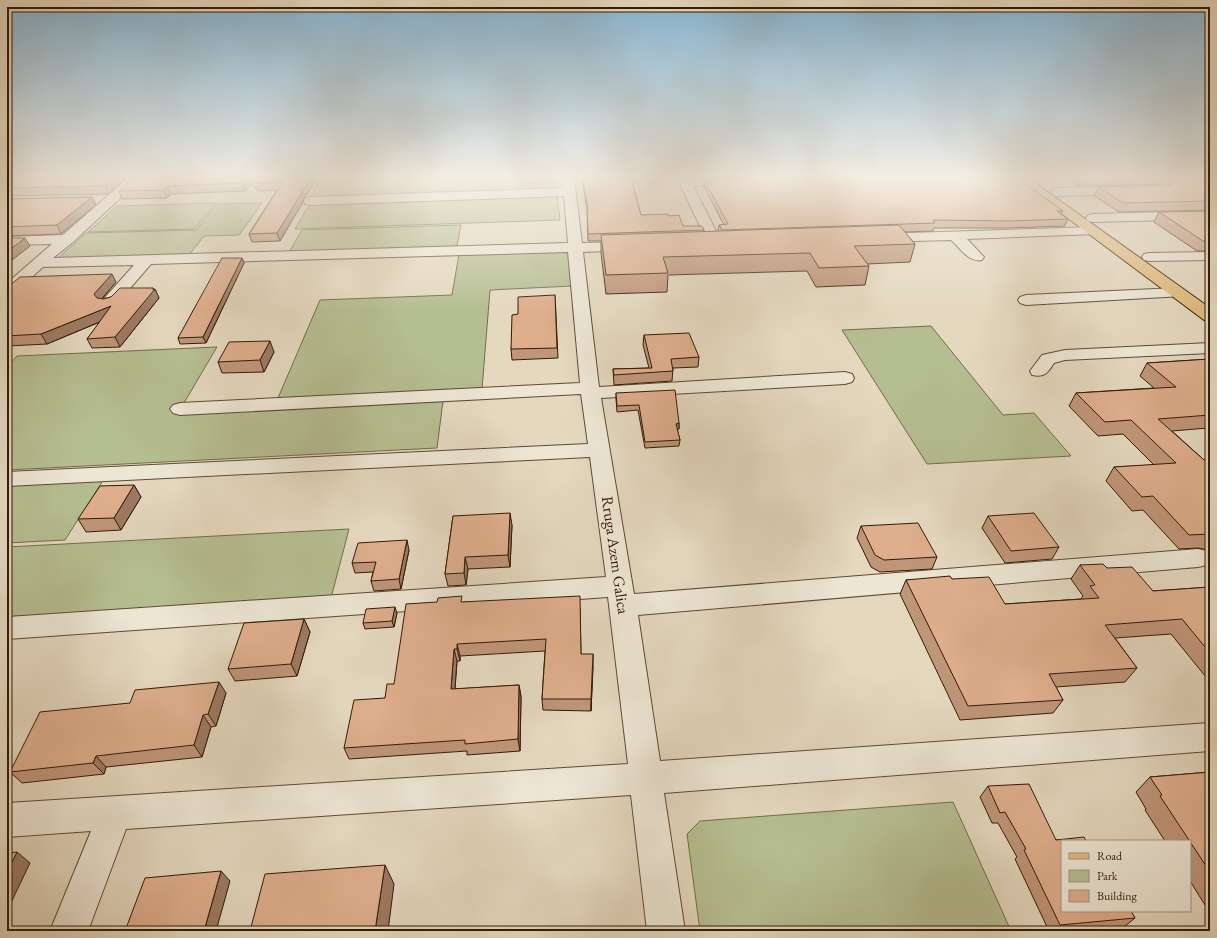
<svg xmlns="http://www.w3.org/2000/svg" width="1217" height="938" font-family="'EB Garamond',serif">
  <style>
    .green { fill: #b5be91; stroke: #746c4b }
    .lines { fill: none; stroke-linecap: round; stroke-linejoin: round }
    .minor-casing { stroke: #5f4a34; stroke-width: 2 }
    .major-casing { stroke: #331b05; stroke-width: 2 }
    .minor { fill: #ede6d5; fill-rule: evenodd }
    .major { fill: #e2bc80; fill-rule: evenodd }
    .wall { fill: #c09679; stroke: #331b05 }
    .shaded-wall { fill: #9c7a63; stroke: #331b05 }
    .building { fill: #dfae8d; stroke: #331b05 }
    .labels { text-anchor: middle; stroke-width: 4; stroke-linejoin: round; paint-order: stroke }
    .street-label { font-size: 16px; fill: #331b05; stroke: #ede6d5 }
  </style>
  <rect width="100%" height="100%" fill="#e4d8bf"/>
  <filter id="stains"><feTurbulence type="fractalNoise" baseFrequency=".005" numOctaves="4"/><feColorMatrix values="0 0 0 0 .2 0 0 0 0 .09 0 0 0 0 .02 0 0 0 .5 -.17"/></filter>
  <radialGradient id="worn" r=".72"><stop offset=".6" stop-color="#630" stop-opacity="0"/><stop offset="1" stop-color="#630" stop-opacity=".3"/></radialGradient>
  <path class="green" d="M380 178H522L523 183 557 182 558 191 309 200 320 180Z
    M557 194 560 220 295 229 311 202Z
    M216 203 194 229 88 232 117 206Z
    M262 203 239 235 204 236 189 255 57 259 86 233 196 230 217 204Z
    M461 225 457 246 289 252 302 230Z
    M569 250 572 286 490 290 482 389 278 398 320 300 452 295 459 254Z
    M931 326 1003 415 1034 413 1071 456 927 464 842 330Z
    M217 347 178 413 443 401 437 448 7 470V367L17 356Z
    M104 479 65 540 7 543V484Z
    M349 529 331 598 7 618V547Z
    M953 802 1011 931H700L687 834 700 821Z"/>
  <g class="lines">
    <defs>
      <path id="minor" d="M128 178H142L73 242 53 258 568 243 564 196 310 205 305 204 304 201 305 198 310 197 563 188 562 178H574L582 243 630 242 635 243 637 246 635 249 630 250 583 252 599 387 845 372 852 374 854 378 852 382 845 384 601 398 634 594 1198 549 1207 551 1210 557 1207 565 1198 567 638 615 660 761 1210 723V751L664 793 685 931H647L631 795 126 829 88 931H50L91 831 7 837V803L628 764 608 597 7 639V617L606 577 590 457 7 486V472L588 444 581 394 180 415 173 413 170 409 173 405 180 403 580 383 568 252 151 264 119 301C113 307 110 308 102 306L100 303 134 265 43 267 13 294 7 296V283L52 244 7 245V237L63 235Z
        M677 178H738L740 181 738 184 734 185 693 186 722 243 720 246 715 247 710 246 708 243Z
        M1126 187 1130 188 1132 191 1130 194 1057 196 1053 195 1051 192 1053 189 1057 188Z
        M1210 211V219L1093 222 1088 221 1086 218 1088 215 1093 214Z
        M1092 227 1097 228 1099 231 1097 234 967 239 984 257 982 260C969 263 960 248 951 240L878 242 873 241 871 238 873 235 878 234Z
        M1210 252V260L1149 261 1144 260 1142 257 1144 254 1149 253Z
        M1177 288 1183 290 1185 293 1183 296 1026 305 1020 303 1018 300 1020 297 1026 295Z
        M1210 343V353L1065 360 1054 363C1048 372 1045 378 1032 375L1030 371 1042 355 1065 350Z"/>
      <path id="major" d="M1014 178H1028L1210 308V321L1204 320Z"/>
    </defs>
    <use href="#minor" class="minor-casing"/>
    <use href="#major" class="major-casing"/>
    <use href="#minor" class="minor"/>
    <use href="#major" class="major"/>
  </g>
  <path class="wall" d="M7 178H126L108 194 7 196Z
    M132 178H317L306 196 304 198 303 202 280 241 252 242 249 234 277 190 259 191 251 185 245 191 171 194 167 198 122 199 119 191Z
    M538 178H561V179L538 180Z
    M582 178H631L641 215 669 216 683 226 704 230V232L718 231 719 225H724L704 187V180L1063 211 1061 214 1068 219 1065 226 1008 228H934L933 231 904 232 915 244 910 262 867 264 869 266 865 285 816 287 807 271 668 275 667 292 606 294 601 253V241H588L587 210Z
    M1071 178H1210V210L1119 212 1094 196 1098 187 1167 186 1163 184 1078 186 1071 181 1072 179Z
    M92 197 96 205 61 234 7 236V199Z
    M1210 211V251H1197L1154 222 1159 212Z
    M242 258 244 263 206 343 180 344 178 338Z
    M116 282 102 299 153 288V290L155 289 159 298 120 347 92 348 87 339 100 322 47 344 7 346V287Z
    M555 295 558 358 512 360 511 349 518 314Z
    M644 335 699 357 698 367 673 368 672 381 614 385 613 369 649 368 643 345Z
    M274 352 264 372 222 373 218 362Z
    M1210 359V430L1208 428 1172 431 1204 460 1210 459V550H1208L1198 548 1179 549 1143 510 1132 511 1106 481 1114 467 1154 465 1123 434 1098 436 1069 406 1076 393 1154 388 1140 376 1147 363Z
    M616 393 679 423V429H677L680 440 679 446 645 448 638 410 617 412 616 399Z
    M134 485 141 497 121 530 86 532 78 519Z
    M453 516 512 525 510 567 468 569 466 585 448 586 445 574Z
    M988 516 1059 547 1052 559 1005 563 982 528Z
    M861 526 937 557 932 569 880 572 871 567 857 538Z
    M409 550 401 589 374 591 371 581 373 572 355 573 352 563Z
    M1080 565 1107 568 1153 591 1210 587V682L1171 634 1115 638 1137 668 1125 682 1056 687 1063 700 1053 713 960 720 900 594 906 580 952 579 1005 604 1081 599 1083 596 1071 579Z
    M463 602 580 608 581 654 593 666 591 711 543 710 542 699 545 651 460 656V661H457L455 689 519 685 521 697 520 751 467 755V751L349 759 344 748 385 698 394 684Z
    M397 613 394 627 365 629 363 623Z
    M304 619 310 632 297 676 235 681 228 669Z
    M226 693 216 726 211 727 202 757 106 767 104 774 22 783 10 772Z
    M1210 772V913L1190 881V841H1165L1145 810 1146 809 1136 792 1150 777Z
    M988 786 1056 840 1086 841 1135 918 1124 927 1078 931H1049L1015 859 1017 857 998 823H992L980 797Z"/>
  <path class="shaded-wall" d="M114 178H126L108 194 105 186Z
    M247 178H249L251 185 245 191 243 183Z
    M310 178H317L306 196 304 198 303 202 280 241 277 233 301 190Z
    M168 186 171 194 167 198 164 190Z
    M92 197 96 205 61 234 57 225Z
    M25 238 30 246 7 264V252Z
    M242 258 244 263 206 343 203 337Z
    M112 274 116 282 98 303 94 294Z
    M153 288 154 291 155 289 159 298 120 347 115 337Z
    M111 306 116 315 47 344 41 334Z
    M270 341 274 352 264 372 260 360Z
    M679 423V429L675 430 676 424Z
    M134 485 141 497 121 530 114 518Z
    M510 513 512 525 510 567 508 555Z
    M407 540 409 550 401 589 399 579Z
    M465 557 468 569 466 585 464 573Z
    M395 607 397 613 394 627 392 621Z
    M304 619 310 632 297 676 291 664Z
    M457 644 460 656V661L457 649Z
    M454 649 457 661 454 701 451 689Z
    M593 654V666L591 711V699Z
    M219 682 226 693 216 726 208 714Z
    M519 685 521 697 520 751 518 739Z
    M203 715 211 727 202 757 194 745Z
    M96 756 106 767 104 774 93 763Z
    M17 852 30 863 7 911V872Z
    M385 865 394 884 388 931H375Z
    M221 871 230 881 216 931H204Z"/>
  <path class="building" d="M7 178H114L105 186 7 188Z
    M132 178H247L243 183 168 186 164 190 119 191Z
    M250 178H310L304 189 301 190V194L277 233 249 234 283 182 257 183Z
    M582 178H631L641 215 668 214 669 216 679 215 683 226H702L704 230 588 234 587 203Z
    M785 178H1017L1063 211H1057L1068 219 1011 221 933 220 935 223 722 230 719 225 728 224 704 180Z
    M1173 178H1210V201L1123 203 1098 187 1172 185 1175 180Z
    M92 197 57 225 7 227V199Z
    M1210 211V241H1203L1159 212Z
    M899 225 915 244 854 246 869 266 819 268 810 253 663 257 668 273 606 275 601 235Z
    M7 238H25L7 252Z
    M222 258H242L203 337 178 338Z
    M112 274 94 294 97 298 103 299 111 297 120 288H153V290L155 289 115 337 87 339 111 306 41 334 7 336V287L9 286 20 277Z
    M555 295 557 348 511 349 512 315 518 314V297Z
    M689 333 699 357 671 359 673 371 614 375 613 369 652 368 644 335Z
    M270 341 260 360 218 362 229 342Z
    M1210 359V415L1158 419 1204 460 1210 459V534L1189 535 1153 496 1142 497 1114 467 1176 463 1131 420 1105 422 1076 393 1176 387 1147 363Z
    M675 390 679 423 676 424 680 440 645 442 639 405 617 406 616 393Z
    M134 485 114 518 78 519 100 486Z
    M510 513 508 555 465 557 464 573 445 574 453 516Z
    M1034 513 1059 547 1011 551 988 516Z
    M918 523 937 557 884 560 875 555 861 526Z
    M407 540 399 579 371 581 376 562 352 563 358 543Z
    M1103 564 1107 568 1132 567 1153 591 1210 587V653L1182 619 1105 625 1137 668 1049 674 1063 700 968 706 906 580 950 576 952 579 989 577 1005 604 1099 598 1090 586 1095 585 1080 565Z
    M462 596 461 602 580 596 581 654H593L591 699H542L546 639 457 644V649H454L451 689 519 685 518 739 465 744V740L344 748 354 700 385 698 387 684H394L406 604 437 602 438 598Z
    M395 607 392 621 363 623 366 609Z
    M304 619 291 664 228 669 244 623Z
    M219 682 208 714 203 715 194 745 96 756 93 763 10 772 40 712 130 703 135 690Z
    M1210 772V872L1160 796 1162 795 1150 777Z
    M1029 784 1056 840 1084 837 1086 841H1062V911H1131L1135 918 1060 925 1024 850 1026 849 1005 812 1000 813 988 786Z
    M17 852 7 872V853Z
    M385 865 375 931H250L265 874Z
    M221 871 204 931H125L145 878Z"/>
  <linearGradient id="sky" x2="0" y2="1"><stop stop-color="#87b6d4"/><stop offset="0.57" stop-color="#f3ede2"/><stop offset="1" stop-color="#f3ede2" stop-opacity="0"/></linearGradient>
  <rect width="1217" height="310" fill="url(#sky)"/>
  <g class="labels">
    <g class="street-label">
      <text transform="translate(616 555) rotate(82)" y="6">Rruga Azem Galica</text>
    </g>
  </g>
  <rect width="1217" height="938" fill="none" stroke="#e4d8bf" stroke-width="24"/>
  <rect x="8" y="8" width="1201" height="922" fill="none" stroke="#331b05" stroke-width="2"/>
  <rect x="12" y="12" width="1193" height="914" fill="none" stroke="#331b05"/>
  <rect x="1061" y="840" width="130" height="72" fill="#ede6d5" stroke="#a39582"/>
  <rect x="1069" y="853" width="20" height="6" fill="#e2bc80" stroke="#a39582"/>
  <text x="1097" y="860" font-size="12" fill="#331b05">Road</text>
  <rect x="1069" y="870" width="20" height="12" fill="#b5be91" stroke="#a39582"/>
  <text x="1097" y="880" font-size="12" fill="#331b05">Park</text>
  <rect x="1069" y="890" width="20" height="12" fill="#dfae8d" stroke="#a39582"/>
  <text x="1097" y="900" font-size="12" fill="#331b05">Building</text>
  <rect width="100%" height="100%" filter="url(#stains)"/>
  <rect width="100%" height="100%" fill="url(#worn)"/>
</svg>
